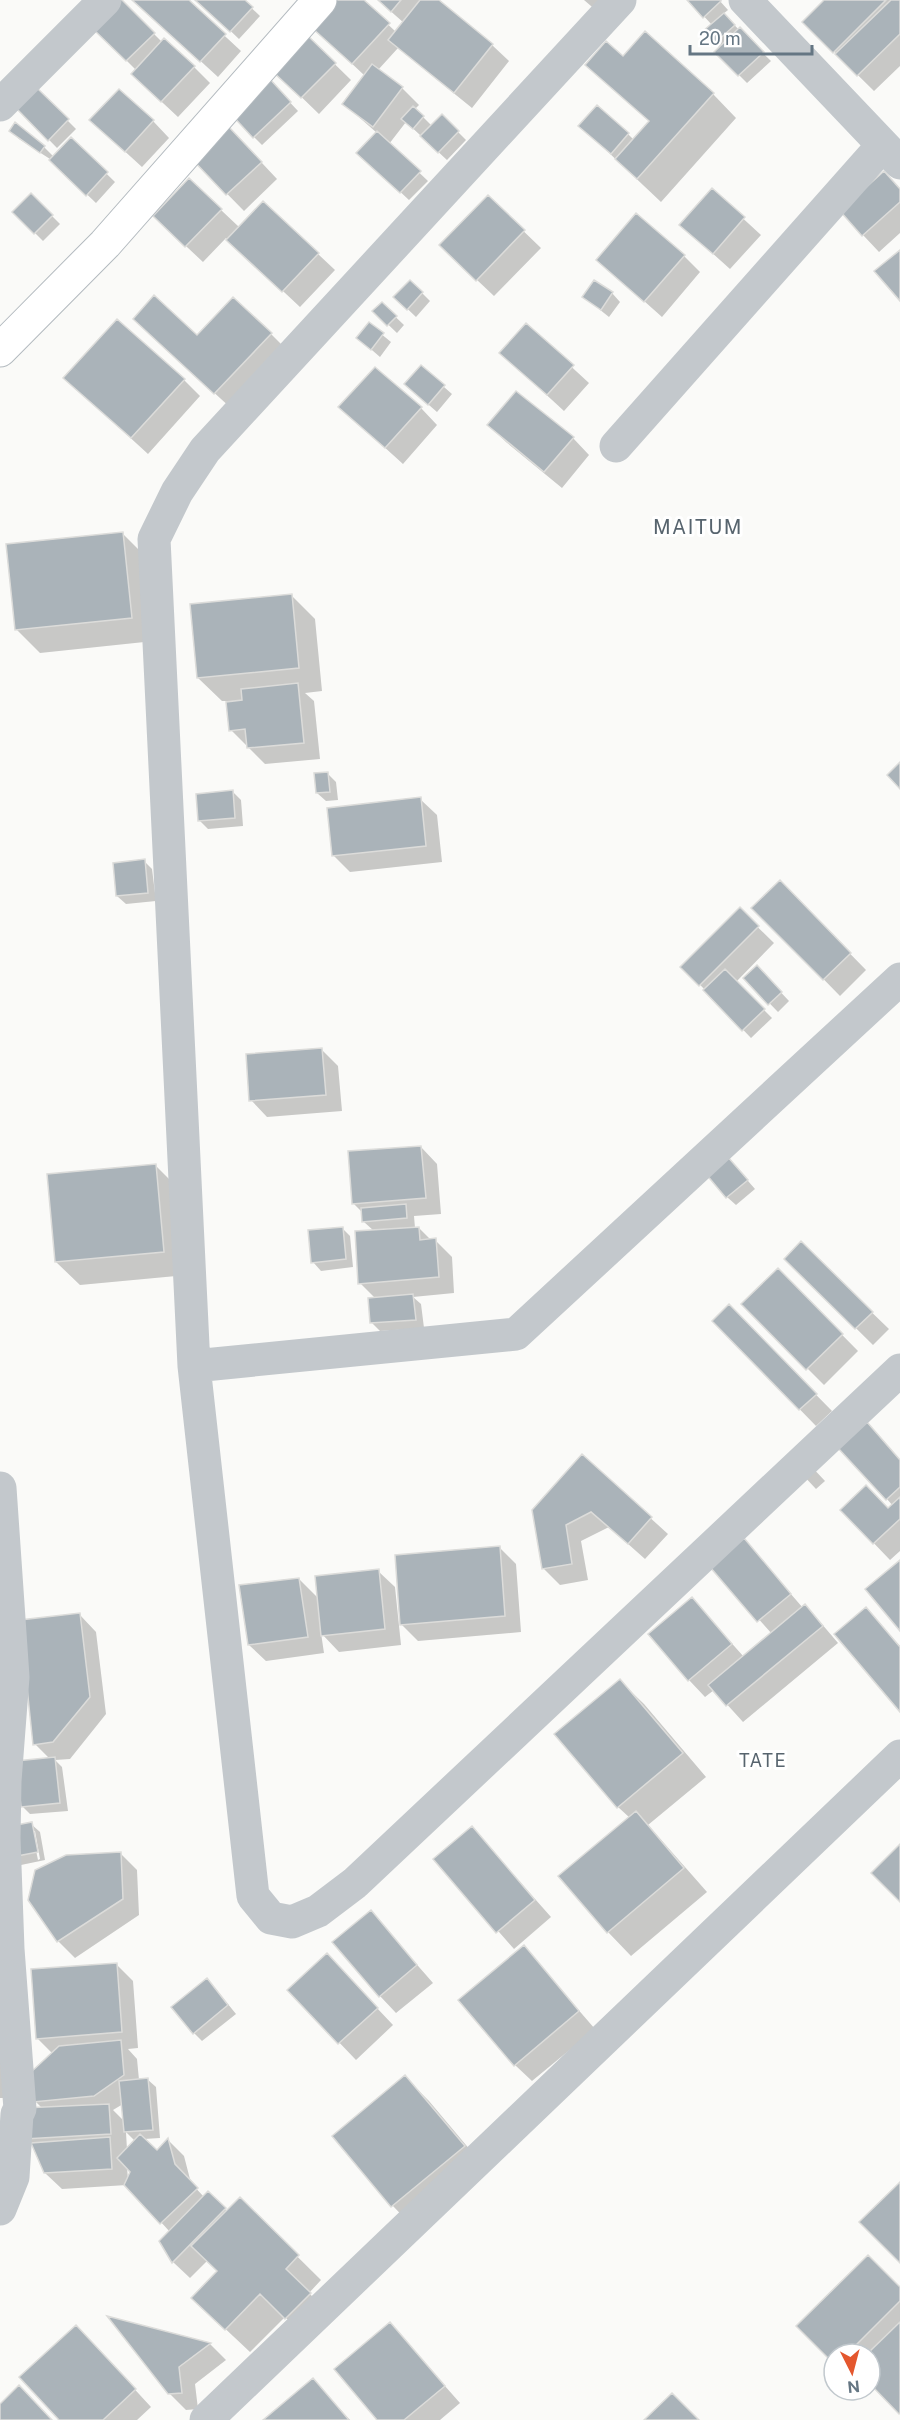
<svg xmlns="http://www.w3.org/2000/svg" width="900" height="2420" font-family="'Public Sans',sans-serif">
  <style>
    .shadow { fill: #0003; fill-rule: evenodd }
    .building { fill: #aab3b9; stroke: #dcdcda; stroke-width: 1.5 }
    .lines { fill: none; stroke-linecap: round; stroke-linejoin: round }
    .secondary-casing { stroke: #b3babf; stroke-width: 35 }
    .street { stroke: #c3c8cc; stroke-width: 33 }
    .secondary { stroke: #fff; stroke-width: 33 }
    .labels { text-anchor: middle; stroke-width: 6; stroke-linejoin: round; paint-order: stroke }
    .neighbourhood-label { font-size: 18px; letter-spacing: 1.5px; fill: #57646e; stroke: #fff }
    .quarter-label { font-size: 20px; letter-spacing: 1.5px; fill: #57646e; stroke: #fff }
  </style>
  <rect width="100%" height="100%" fill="#fafaf8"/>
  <path class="shadow" d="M120 0 162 42 194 67 210 83 178 117 149 90 136 70 93 27Z
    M134 0H186L241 51 218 77Z
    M198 0H243L260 16 239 39Z
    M339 0H362L396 32 404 23 378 0H436L492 45 509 61 472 108 398 48 378 70 402 88 419 105 415 109 432 126 442 116 466 140 447 160 406 122 389 144 428 181 409 200 367 161 377 133 344 104 365 76 330 43Z
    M584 0H608L598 12Z
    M689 0H719L728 10 723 14 771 61 747 83 716 52 720 48 715 43 712 25Z
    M826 0H900V66L874 91 804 22Z
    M306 36 351 80 319 114 290 86Z
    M623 58 713 94 736 118 661 202 589 134H628L634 140 650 122 587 65Z
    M268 79 298 111 262 145 254 137Z
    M36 89 76 129 57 148 18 108Z
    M153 121 169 138 142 167 108 136Z
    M11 130 44 147 54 157 71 139 115 182 96 203 50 159 19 139Z
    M244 144 277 179 244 211 194 160Z
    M900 189V233L879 252 863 235Z
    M712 190 761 235 730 269 681 225Z
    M31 195 60 224 43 241 14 212Z
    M488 197 541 248 494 296 458 262Z
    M221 210 239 227 318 254 335 270 300 307 226 238 203 262 172 233Z
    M684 256 700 272 662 317 598 260Z
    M422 293 430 301 416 317 395 297Z
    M612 293 620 302 609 317 584 297Z
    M382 304 404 325 397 333 374 311Z
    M369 324 391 342 380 357 358 338Z
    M526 325 589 383 564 411 501 353Z
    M271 334 287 350 232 409 151 335 197 337Z
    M421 367 452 394 437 412 414 392Z
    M65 378 184 380 200 396 148 454Z
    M516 393 573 438 589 455 562 488 506 442 489 425Z
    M340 407 421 408 437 425 403 464Z
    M123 534 146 557 154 641 40 653 16 629Z
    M291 595 315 619 322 691 305 693 314 701 320 759 265 764 231 730 228 701H222L198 678Z
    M327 773 336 782 338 800 326 801 317 793Z
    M232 791 241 800 243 826 208 829 200 821Z
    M420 799 437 815 442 862 350 872 333 855Z
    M144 861 152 869 156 901 126 904 117 896Z
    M780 882 866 970 840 996 754 908Z
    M740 910 774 943 736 982 772 1018 751 1038 683 967Z
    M757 967 789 1001 778 1012 745 978Z
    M322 1050 338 1066 342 1111 267 1117 251 1100Z
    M421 1147 437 1164 441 1214 414 1216 415 1228H419L431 1240H435L452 1257 454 1293 413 1297 421 1304 424 1328 380 1331 372 1323 376 1299 360 1283 374 1231 364 1222 363 1213 353 1203Z
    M156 1166 179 1189 187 1275 80 1285 56 1262Z
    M735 1166 755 1189 736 1205 727 1197Z
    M342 1228 350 1236 353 1267 321 1271 313 1262Z
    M801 1244 889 1329 873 1345 786 1259Z
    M778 1270 858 1351 824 1385 743 1304Z
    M729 1306 832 1411 816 1426 714 1321Z
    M883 1441 900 1460V1551L890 1560 842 1510H889L893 1506 887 1499Z
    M582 1456 668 1534 645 1559 609 1527 581 1541 588 1580 560 1585 543 1568Z
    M810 1465 825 1481 816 1489 801 1473Z
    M744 1540 803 1608 805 1606 821 1623 838 1643 743 1722 714 1690 705 1697 689 1680 692 1599 744 1657 772 1634 712 1567Z
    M500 1548 516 1564 521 1632 418 1641 401 1624Z
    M378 1571 395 1587 401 1645 339 1652 321 1633 324 1653 266 1661 249 1645 299 1579 319 1599Z
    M866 1609 900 1646V1710Z
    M80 1615 96 1632 106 1714 70 1759 55 1760 62 1767 68 1811 30 1814 22 1806 50 1759 35 1744Z
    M620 1681 644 1704 706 1777 648 1825 707 1892 631 1956 608 1932 630 1818 618 1807Z
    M31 1824 40 1832 45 1860 21 1865 13 1857ZM32 1831H35L40 1859 38 1860Z
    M472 1828 551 1917 514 1949 435 1859Z
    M120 1853 137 1870 139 1915 75 1958 58 1941 30 1899Z
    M371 1912 433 1983 396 2013 380 1996Z
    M524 1947 595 2029 532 2081 515 2065Z
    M116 1964 133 1981 138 2048 128 2049 137 2059 139 2080 147 2079 156 2087 160 2138 144 2139 157 2152 168 2140 184 2156 191 2183 204 2197 208 2193 228 2212 240 2200 321 2280 309 2293 333 2318 310 2341 285 2317 250 2352 217 2321 219 2271 208 2260 190 2278 173 2262 161 2241 170 2232 127 2185 62 2189 45 2173 34 2146 26 2138 43 2109 35 2101 53 2054 38 2039ZM123 2104 124 2121 113 2110ZM126 2132 135 2141 127 2150ZM127 2167 132 2171 128 2180Z
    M343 1972 393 2025 356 2060 289 1990Z
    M215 1988 236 2014 202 2041 194 2033Z
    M0 2034 8 2098H0Z
    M405 2077 429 2101 487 2170 416 2230 393 2206 334 2136Z
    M900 2289V2413L870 2382V2354H834V2362L798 2326Z
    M111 2318 210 2344 226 2360 195 2384 198 2409 186 2410 169 2393Z
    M390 2324 460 2403 440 2420H379Z
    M92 2343 151 2407 137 2420H61Z
    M313 2380 350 2420H265Z"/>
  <path class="building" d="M118 0H122L155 33 126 61 91 27Z
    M132 0H189L226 34 200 62Z
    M195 0H245L253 7 230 32Z
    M337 0H364L390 23 352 64 311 27Z
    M378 0H401L391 12Z
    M420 0H439L493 44 454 93 388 40Z
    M687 0H721V1L703 18Z
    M824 0H886L833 53 802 22Z
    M891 0H900V34L857 76 835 54Z
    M724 13 735 25 714 44 703 31Z
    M740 27 764 52 738 76 714 52Z
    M645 31 714 93 637 179 615 159 649 121 585 65 606 41 623 56Z
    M306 34 336 63 301 98 271 70Z
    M164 38 195 66 161 102 131 74Z
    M372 64 403 87 373 127 342 104Z
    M268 77 291 102 253 138 230 113Z
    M36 87 69 119 48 141 16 108Z
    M119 89 154 120 125 152 89 120Z
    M597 105 629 133 611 154 578 126Z
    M413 106 424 116 413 129 401 119Z
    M442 114 459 131 438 153 420 136Z
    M15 122 45 146 40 153 9 131Z
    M228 126 262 162 226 195 192 159Z
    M377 131 421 171 400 193 356 153Z
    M71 137 108 172 86 196 49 160Z
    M884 171 900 189V202L862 236 840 211Z
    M189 178 222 209 185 247 153 216Z
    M712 188 745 217 713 254 679 225Z
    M31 193 53 215 34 234 12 212Z
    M488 195 525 230 476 281 439 245Z
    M263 201 319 253 282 292 226 240Z
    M636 213 685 255 644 302 596 260Z
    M900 250V301L874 271Z
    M410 280 423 292 407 310 393 297Z
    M594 280 613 292 601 310 582 297Z
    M154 295 197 335 233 297 272 333 214 394 133 319Z
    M382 302 397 316 387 326 372 311Z
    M117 319 185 379 131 438 63 378Z
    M369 322 384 333 371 350 356 338Z
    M526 323 574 365 547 395 499 353Z
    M421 365 445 385 428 405 404 384Z
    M375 367 422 407 385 448 338 407Z
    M516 391 574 437 544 472 487 425Z
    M123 532 132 618 15 630 6 544Z
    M292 594 299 668 197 678 190 604Z
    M298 683 304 743 247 748 245 729 229 731 226 702 242 700 241 689Z
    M900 762V789L887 775Z
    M328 772 330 792 316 793 314 773Z
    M233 790 235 818 198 821 196 794Z
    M421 797 426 846 332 856 327 808Z
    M145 859 148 893 116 896 113 863Z
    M780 880 851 953 823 980 751 908Z
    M740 907 759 926 699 986 680 967Z
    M757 965 782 992 768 1005 743 978Z
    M725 969 765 1009 742 1031 703 990Z
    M322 1048 326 1095 249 1101 246 1054Z
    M421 1146 426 1198 352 1204 348 1151Z
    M727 1156 748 1180 726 1198 706 1174Z
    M156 1164 164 1252 55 1262 47 1174Z
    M406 1204 407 1218 362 1222 361 1208Z
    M343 1227 346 1259 311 1263 308 1230Z
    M419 1227 420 1240 436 1238 439 1277 358 1284 355 1231Z
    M801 1241 873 1312 855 1329 784 1259Z
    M778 1268 843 1334 806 1370 741 1304Z
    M413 1294 416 1320 370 1323 368 1298Z
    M729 1304 817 1394 799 1410 712 1321Z
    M867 1422 900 1460V1487L886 1500 838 1448Z
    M582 1454 652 1517 628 1544 591 1512 566 1525 572 1564 542 1569 532 1510Z
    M866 1485 888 1508 900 1497V1519L873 1544 840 1510Z
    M744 1538 791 1594 757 1622 710 1567Z
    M500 1546 505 1616 400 1625 395 1555Z
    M900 1560V1631L865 1589Z
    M379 1569 385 1629 321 1636 315 1576Z
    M299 1578 308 1637 248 1645 239 1585Z
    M692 1597 732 1644 688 1681 648 1634Z
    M805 1604 823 1626 726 1706 708 1685Z
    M866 1607 900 1647V1712L834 1634Z
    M80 1613 90 1697 53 1742 33 1745 20 1620Z
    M620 1679 683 1753 617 1808 554 1734Z
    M55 1757 60 1803 21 1807 16 1761Z
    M636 1811 684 1868 607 1933 558 1876Z
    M32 1822 38 1852 12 1857 6 1827Z
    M472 1826 535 1900 496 1933 433 1859Z
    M900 1844V1902L871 1873Z
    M121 1852 123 1899 57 1942 28 1900 35 1870 66 1855Z
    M371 1910 417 1965 379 1997 332 1942Z
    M524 1945 579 2011 514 2066 458 2000Z
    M327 1953 378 2008 338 2044 287 1990Z
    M117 1963 122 2032 36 2039 31 1969Z
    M207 1978 228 2005 193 2034 171 2007Z
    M121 2040 124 2075 94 2096 33 2102 30 2073 59 2046Z
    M405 2075 465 2146 391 2207 332 2136Z
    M148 2078 153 2130 124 2132 119 2081Z
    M109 2104 111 2134 24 2139 23 2108Z
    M140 2134 157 2150 168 2138 175 2164 198 2188 160 2224 124 2185 130 2172 117 2158Z
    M110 2137 112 2169 44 2173 31 2143Z
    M900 2182V2263L859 2222Z
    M208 2191 226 2208 172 2263 159 2241Z
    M240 2197 299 2255 286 2269 311 2293 285 2319 260 2294 225 2330 191 2298 217 2271 191 2246Z
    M868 2255 900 2287V2301L847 2354H834V2364L796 2326Z
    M107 2316 211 2343 179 2367 182 2393 168 2394Z
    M390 2322 445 2386 404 2420H377L334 2369Z
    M900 2322V2413L899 2414 870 2384V2354H867Z
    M76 2325 136 2389 103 2420H59L19 2377Z
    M313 2378 349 2420H263Z
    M19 2385 52 2420H0V2404Z
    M672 2393 699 2420H644Z"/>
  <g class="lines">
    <defs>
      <path id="secondary" d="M0 350 105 244 320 0"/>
    </defs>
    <use href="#secondary" class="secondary-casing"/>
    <path class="street" d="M620 0 205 450 177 492 154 539 194 1366 253 1896 271 1918 292 1922 318 1911 355 1883 900 1370
      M745 0 900 163
      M0 105 105 0
      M616 446 883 145
      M194 1366 516 1334 900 979
      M0 1488 13 1677 5 1781 4 1838 8 1949 20 2109 17 2114 13 2177 0 2209
      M206 2420 900 1756"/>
    <use href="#secondary" class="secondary"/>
  </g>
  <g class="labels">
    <g class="neighbourhood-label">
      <text x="763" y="1767">TATE</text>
    </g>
    <g class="quarter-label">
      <text x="698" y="534">MAITUM</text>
    </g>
  </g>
  <g transform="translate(852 2372) rotate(174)"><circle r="28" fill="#ffffff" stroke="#c1c8cd" stroke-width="1.5"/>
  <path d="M0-4.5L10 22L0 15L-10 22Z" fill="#e4572e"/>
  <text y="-9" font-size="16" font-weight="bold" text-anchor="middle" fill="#657683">N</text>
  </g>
  <path d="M690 45v9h122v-9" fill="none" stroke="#657683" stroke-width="3"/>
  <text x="699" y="45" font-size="18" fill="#657683" stroke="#ffffff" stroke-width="4.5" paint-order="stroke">20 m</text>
</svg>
